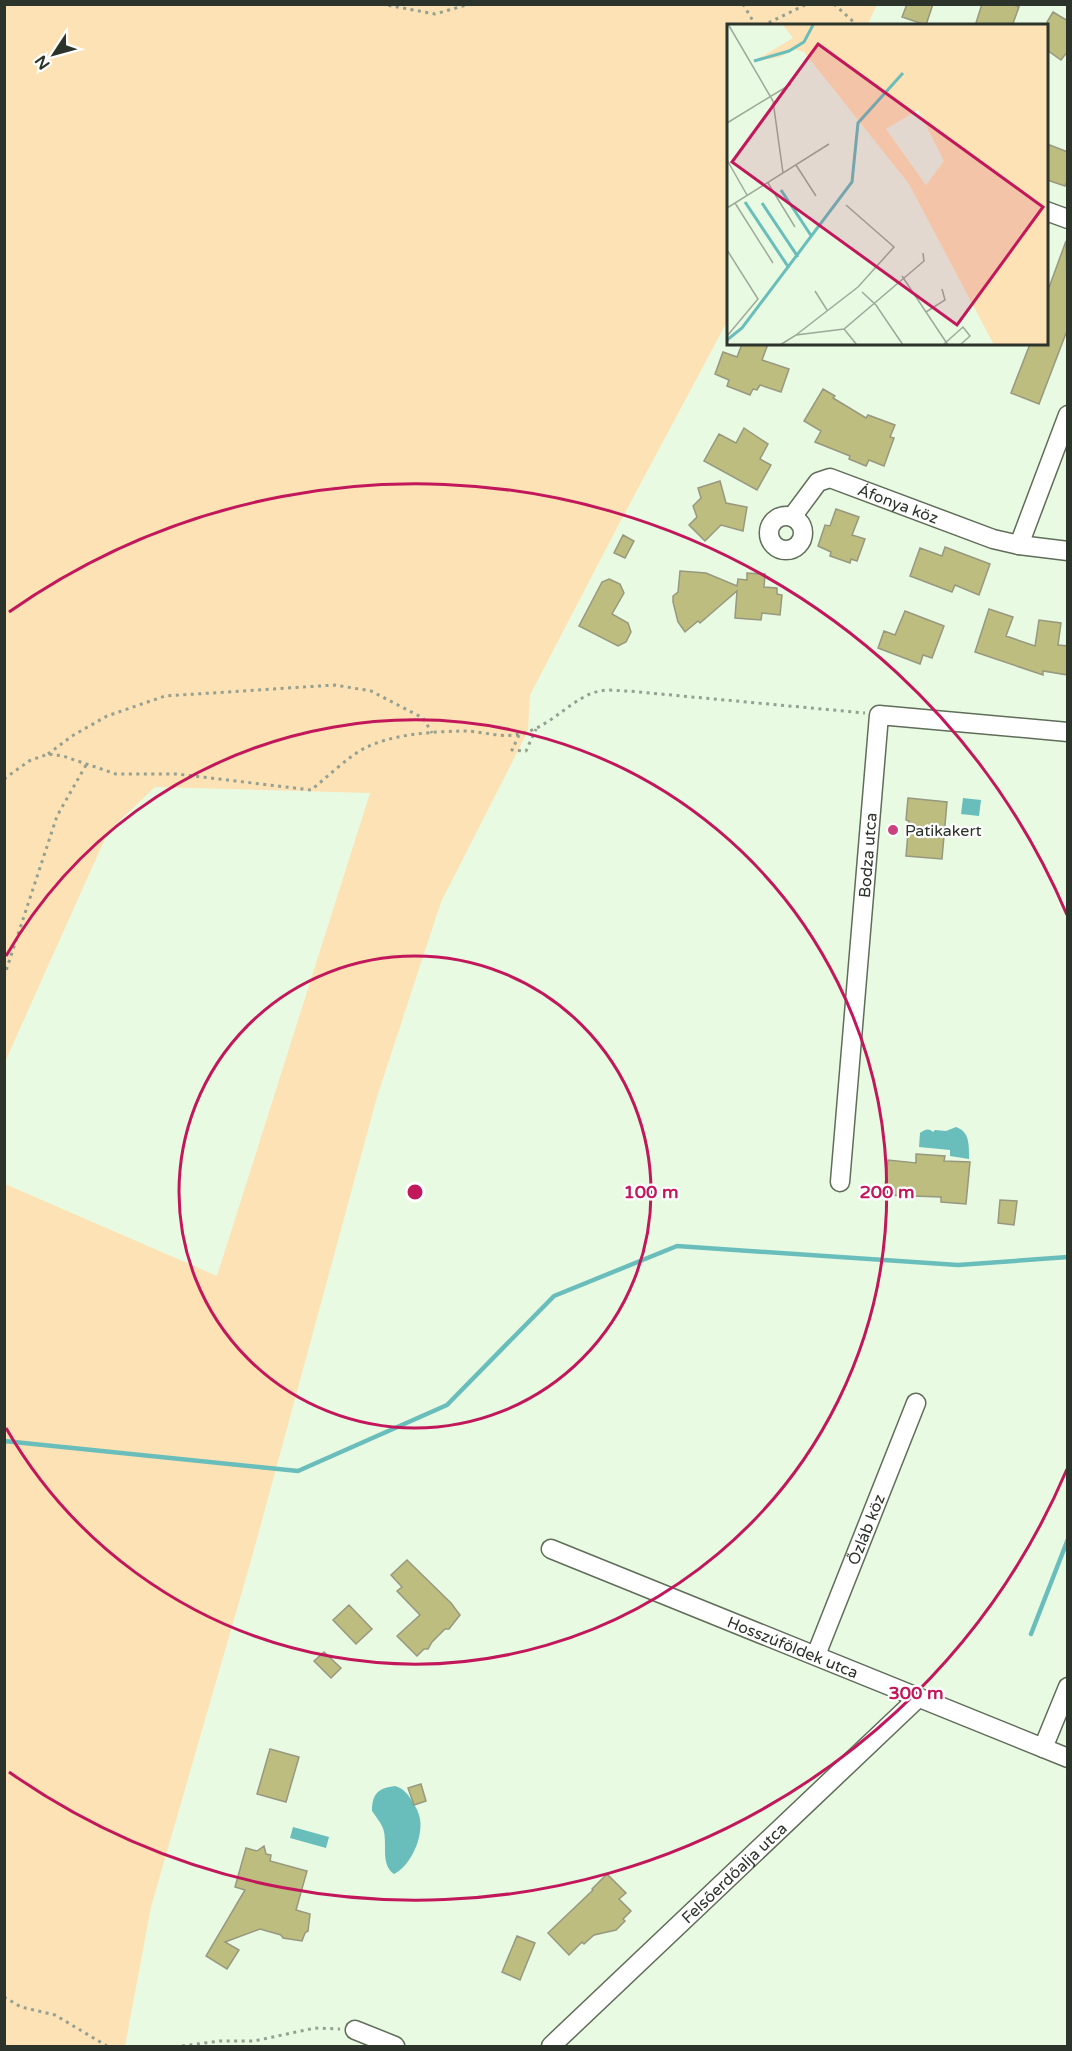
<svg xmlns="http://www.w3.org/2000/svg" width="1072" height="2051" font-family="'Varela Round',sans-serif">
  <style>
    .green { fill: #fde2b5 }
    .water { fill: #69bebb }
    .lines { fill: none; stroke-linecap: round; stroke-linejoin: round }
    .stream { stroke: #69bebb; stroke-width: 4.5 }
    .building { fill: #bcbd7f; stroke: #97987f; stroke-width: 1.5 }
    .minor-casing { stroke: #5f6d59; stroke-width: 21 }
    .path { stroke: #94a090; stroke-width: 3; stroke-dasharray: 3 4.5; stroke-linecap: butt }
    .minor { stroke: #fff; stroke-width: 18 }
    .ring { fill: none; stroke: #c2185b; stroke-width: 3 }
    .poi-dot { fill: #cb427e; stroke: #fff; stroke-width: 2 }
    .labels { text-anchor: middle; stroke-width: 4.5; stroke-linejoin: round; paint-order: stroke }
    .street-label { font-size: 16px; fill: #2c332a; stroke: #fff }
    .poi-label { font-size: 16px; fill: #2c332a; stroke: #fff; text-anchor: start }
    .inset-river { fill: none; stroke: #69bebb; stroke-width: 3 }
    .inset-road { fill: none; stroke: #9daa99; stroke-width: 1.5 }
    .view { fill: #c2185b; fill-opacity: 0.15; stroke: #c2185b; stroke-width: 3 }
    .inset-edge { fill: none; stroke: #2c332a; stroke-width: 3 }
    .centre { fill: #c2185b; stroke: #fff; stroke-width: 3 }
    .ring-label { font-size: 18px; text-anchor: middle; font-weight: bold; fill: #c2185b; stroke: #fff; stroke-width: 4.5; stroke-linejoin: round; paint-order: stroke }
  </style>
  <rect width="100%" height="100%" fill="#e9fae3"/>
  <path class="green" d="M5 4 877 5 867 25 728 26V320L619 524 530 695 528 731 441 902 377 1097 252 1557 151 1907 125 2046H5V1184L217 1276 370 793 155 787 108 832 5 1062Z"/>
  <path class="water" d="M963 798 981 800 979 816 961 814Z
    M956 1127C970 1132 969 1145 969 1159L950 1156V1150L919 1147 920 1133C925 1129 929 1128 933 1132L935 1130 946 1131Z
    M395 1786C403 1788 408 1794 412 1801 416 1807 419 1813 420 1819 423 1838 411 1865 394 1874 381 1865 387 1847 384 1832 383 1825 376 1817 372 1811 372 1793 379 1788 395 1786Z
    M293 1827 329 1837 326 1848 290 1838Z"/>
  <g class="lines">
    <path class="stream" d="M4 1441 298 1471 447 1405 554 1296 677 1246 958 1265 1068 1257
      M1031 1634 1068 1539"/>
  </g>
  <path class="building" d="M907 4H933L926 25 902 17Z
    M982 4H1012L1019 7 1012 26H975Z
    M1053 12 1068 21V51L1061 60 1047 50V22Z
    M1047 144 1068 152V179L1065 186 1047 180Z
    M1066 241 1068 328 1039 404 1011 393 1030 344H1047V293Z
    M742 344H768L762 360 789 369 781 392 760 385 757 390 753 389 750 395 727 386 729 380 715 374 723 352 737 357Z
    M823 389 835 396 833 398 866 418 868 415 895 425 890 437 894 438 884 466 869 460 866 466 849 459 850 456 815 442 821 431 804 421Z
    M744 428 768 444 760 459 771 465 757 490 704 461 719 434 736 443Z
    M720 481 726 503 747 507 743 531 721 525 705 541 689 525 697 517 693 506 701 498 698 488Z
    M836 509 859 517 852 535 865 539 857 561 851 559 850 563 830 556 831 552 818 546 825 525 830 526Z
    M623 535 634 541 625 558 614 553Z
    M945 547 990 564 979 595 955 585 952 592 910 576 920 548 942 556Z
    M680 571 706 573 737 586 738 579 747 580V573L765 574 764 587 777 588V594L782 595 780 615 762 613 761 620 735 618 737 591 700 623 698 621 685 632 678 622 673 602V596L678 592Z
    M609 579 620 584 624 593 612 614 628 623 631 632 626 642 618 646 579 626 602 582Z
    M989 609 1013 617 1006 636 1035 646 1039 620 1061 623 1058 645 1068 646V675L1043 671V675L975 652Z
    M905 611 944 626 932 658 923 655 920 664 878 648 884 631 895 635Z
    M908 798 947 802 942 859 906 856 909 821 906 820Z
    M916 1154 945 1156 944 1161 970 1162 966 1204 941 1202V1197L884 1195 888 1160 916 1163Z
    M1000 1200 1017 1201 1014 1225 998 1223Z
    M407 1560 451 1603 460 1615 449 1629H445L432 1642 428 1649H424L417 1656 397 1636 420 1615 397 1591 402 1587 391 1575Z
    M349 1605 372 1629 356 1644 333 1620Z
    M324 1652 341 1668 331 1678 314 1661Z
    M270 1749 299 1757 286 1802 257 1794Z
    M421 1784 426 1801 414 1805 408 1788Z
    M264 1846 266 1854 271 1855 270 1861 307 1871 296 1910 310 1914 308 1931 305 1933 302 1941 283 1938 281 1935 260 1929 225 1942 239 1950 227 1969 206 1956 245 1890 235 1887 246 1848 257 1851Z
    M607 1874 626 1893 619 1899 631 1911 623 1919 625 1921 616 1930 594 1935 584 1944 582 1942 569 1955 548 1933 593 1890 592 1889Z
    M517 1936 535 1943 520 1980 502 1972Z"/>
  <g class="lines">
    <defs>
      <g id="minor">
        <path d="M1046 211 1068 219"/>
        <circle cx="786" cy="533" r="17"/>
        <path id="s1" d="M792 517 818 482 830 478 993 539 1019 545 1068 551"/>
        <path d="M1019 545 1068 415"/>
        <path id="s2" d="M840 1182 879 715 1068 732"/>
        <path id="s3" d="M551 1549 1068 1758"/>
        <path id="s4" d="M816 1655 916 1403"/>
        <path d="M1043 1748 1068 1687"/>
        <path d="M355 2030 395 2046"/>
        <path id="s5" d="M551 2046 918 1698"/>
      </g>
    </defs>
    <use href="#minor" class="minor-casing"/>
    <path class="path" d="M381 4 435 14 470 4
      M743 4 756 26
      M834 4 858 26
      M762 26 807 4
      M519 735 512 750 526 751 536 729
      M48 754 72 736 107 716 165 696 335 685 371 691 423 718 432 733
      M4 779 29 761 48 754 63 756 116 774H177L311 790C325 779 350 755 365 748 393 734 430 732 460 731 480 730 500 739 520 734 552 727 573 696 600 691 609 689 619 691 628 691L865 713
      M4 977 57 816 86 765
      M4 1997 21 2007 55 2015 107 2046
      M182 2046 220 2041H254L315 2028 340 2029"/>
    <use href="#minor" class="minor"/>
  </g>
  <g class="ring">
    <circle cx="415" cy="1192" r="236"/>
    <path d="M6 956A472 472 0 1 1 6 1428"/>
    <path d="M1067 1469A708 708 0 0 1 9 1772M9 612A708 708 0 0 1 1067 915"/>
  </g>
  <circle class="poi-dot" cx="893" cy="830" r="6"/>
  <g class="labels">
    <g class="street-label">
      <text dy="6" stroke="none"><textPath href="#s1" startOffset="129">Áfonya köz</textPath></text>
      <text dy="6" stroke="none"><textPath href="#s2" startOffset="328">Bodza utca</textPath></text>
      <text dy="6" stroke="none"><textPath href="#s4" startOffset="135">Őzláb köz</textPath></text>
      <text dy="6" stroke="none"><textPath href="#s3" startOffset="261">Hosszúföldek utca</textPath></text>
      <text dy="6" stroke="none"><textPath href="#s5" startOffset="252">Felsőerdőalja utca</textPath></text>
    </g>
    <g class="poi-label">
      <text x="905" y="836">Patikakert</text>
    </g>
  </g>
  <g transform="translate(727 24)">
    <rect width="321" height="321" fill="#e9fae3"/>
    <path d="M55 0H321V321H267L182 160 77 28 67 25 53 33 26 38 66 14ZM191 86 217 137 199 161 159 105Z" fill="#fde2b5" fill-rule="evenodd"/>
    <path class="inset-river" d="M27 37 62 27 77 18 86 1M54 166 85 213M18 178 62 244M35 179 71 233M0 316 15 304 125 158 131 99 176 49"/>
    <path class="inset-road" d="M1 0 46 77 56 149M0 99 64 60M0 136 20 171M69 141 89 172M41 159 68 203M8 179 46 239M0 184 102 120M0 226 31 275 0 312M175 252 221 321M88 267 100 286M135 268 149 281 176 321M199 288 218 276 215 265M117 305 130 321M69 311 131 263 167 223 119 181M53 321 69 311 117 305 197 237 196 229M216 321 236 303 243 312 233 321"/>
    <path class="view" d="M91 20 316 183 230 301 5 138Z"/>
    <rect width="321" height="321" class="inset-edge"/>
  </g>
  <circle cx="415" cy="1192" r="9" class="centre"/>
  <g class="ring-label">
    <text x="651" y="1198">100 m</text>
    <text x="887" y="1198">200 m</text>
    <text x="916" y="1699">300 m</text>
  </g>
  <rect width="1072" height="2051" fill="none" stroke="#2c332a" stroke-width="12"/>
  <g transform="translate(54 54) rotate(234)" stroke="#ffffff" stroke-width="4.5" paint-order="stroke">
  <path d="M0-4.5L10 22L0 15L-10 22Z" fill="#2c332a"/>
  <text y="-9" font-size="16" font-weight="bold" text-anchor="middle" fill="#2c332a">N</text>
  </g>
</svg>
